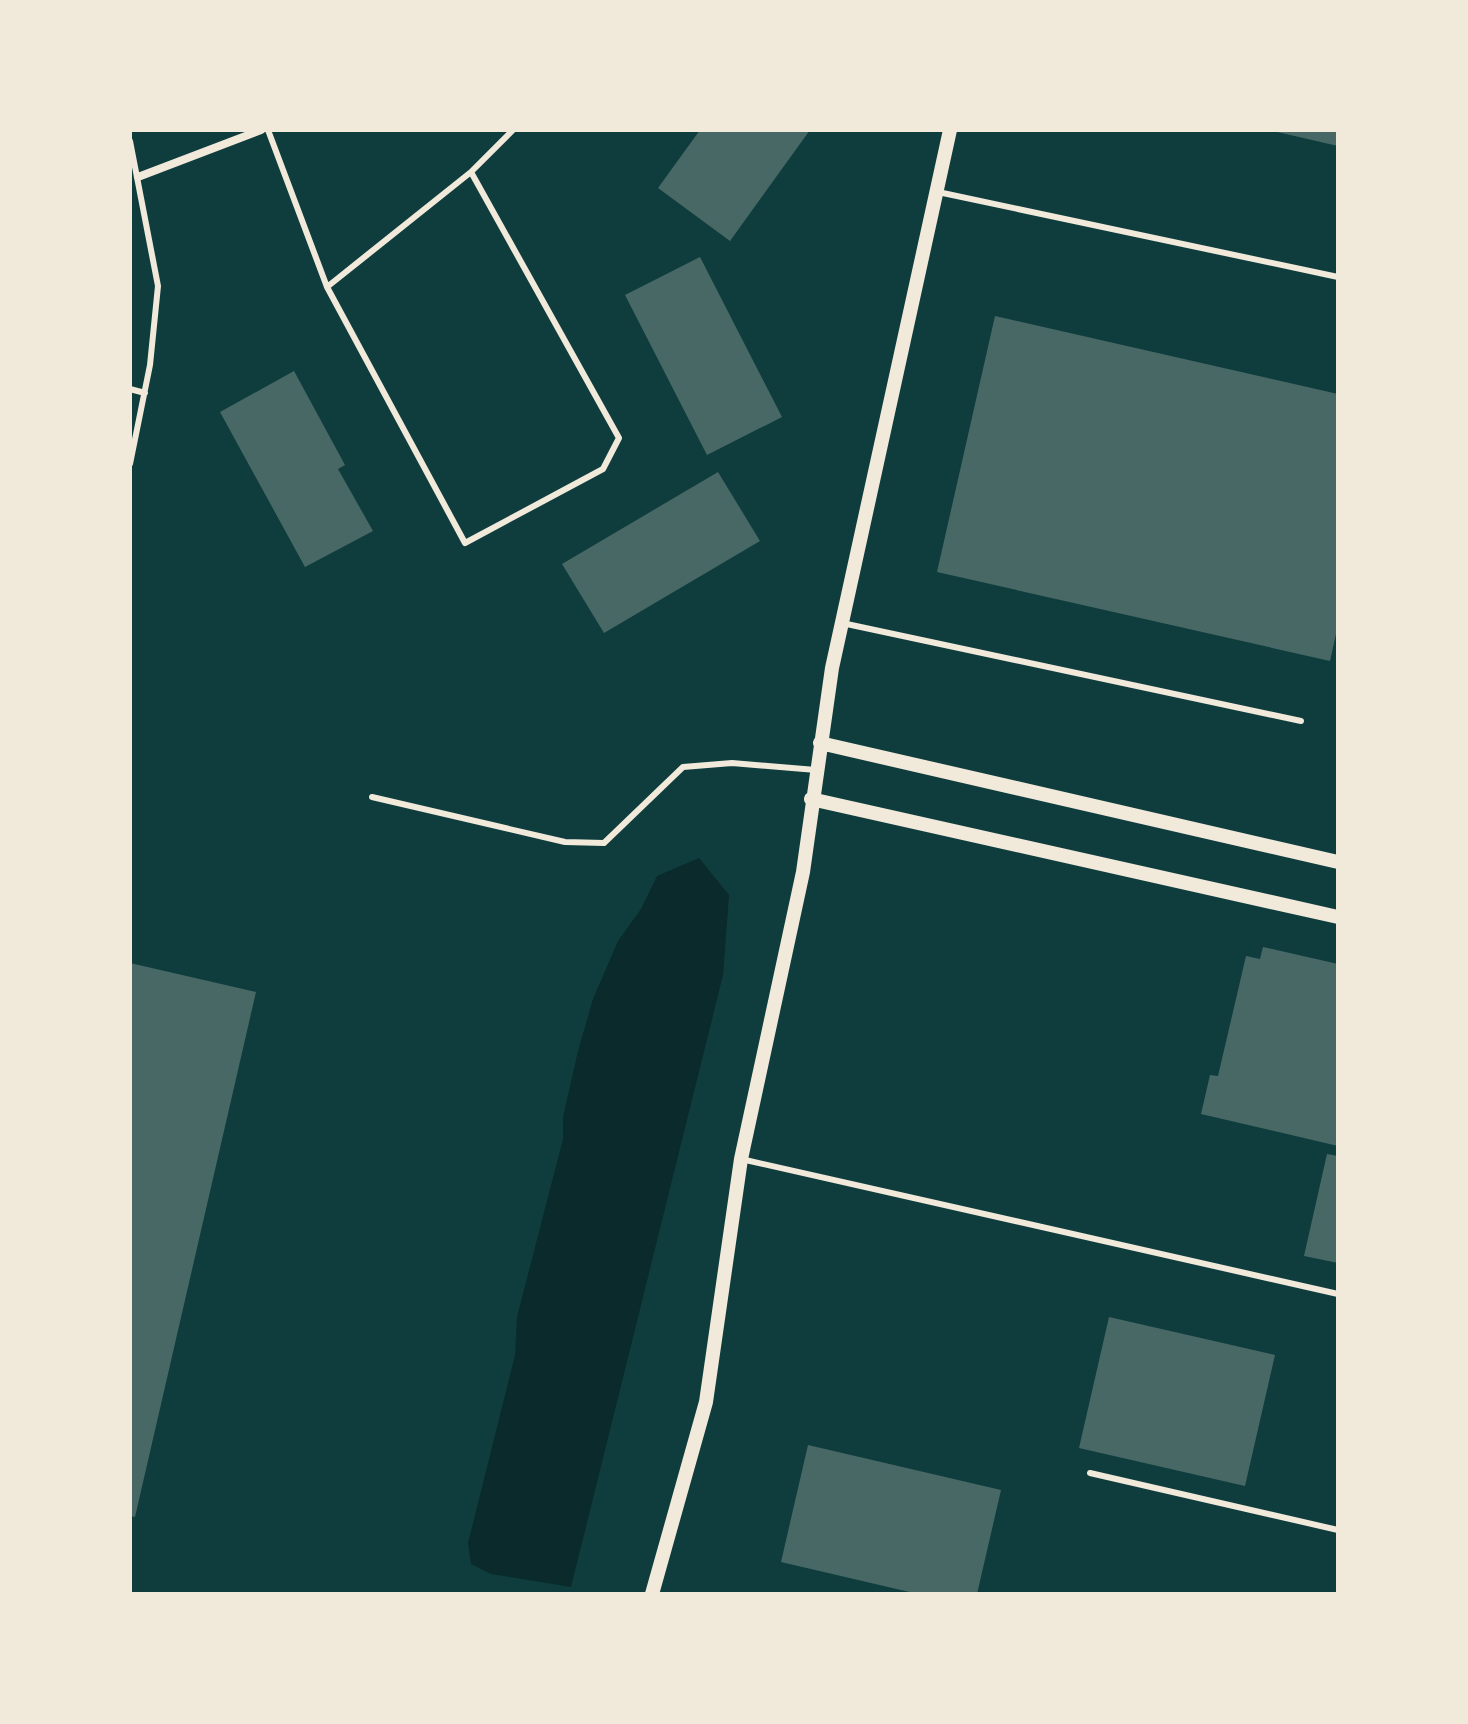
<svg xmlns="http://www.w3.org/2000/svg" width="1468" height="1724" font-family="'DejaVu Sans',sans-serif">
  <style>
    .water { fill: #0a2a2b }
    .building { fill: #486865 }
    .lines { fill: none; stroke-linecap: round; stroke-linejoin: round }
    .service { stroke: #f1e9da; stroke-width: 6 }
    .minor { stroke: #f1e9da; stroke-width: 8 }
    .tertiary { stroke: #f1e9da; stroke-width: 14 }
  </style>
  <rect width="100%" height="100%" fill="#0f3d3e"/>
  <path class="water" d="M699 858 729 895 723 975 571 1587 491 1574 471 1564 468 1543 515 1355 517 1317 563 1139V1117L578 1051 593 999 618 941 641 909 657 876Z"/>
  <path class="building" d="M700 130H810L730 241 658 188Z
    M1338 130V146L1273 131V130Z
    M700 257 782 417 707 455 625 295Z
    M995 316 1338 394V625L1330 661 937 572Z
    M294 371 345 465 338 469 373 531 305 567 220 412Z
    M718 472 760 541 604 633 562 564Z
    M1263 947 1338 964V1146L1201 1114 1210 1075 1218 1076 1246 956 1260 959Z
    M130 963 256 992 135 1517 130 1516Z
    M1327 1154 1338 1156V1263L1304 1256Z
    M1109 1317 1275 1355 1245 1486 1079 1448Z
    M808 1445 1001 1490 977 1594H918L781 1562Z"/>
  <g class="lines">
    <path class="service" d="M268 130 327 287 465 543 603 469 619 438 471 172 513 130
      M130 141 158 286 150 365 130 464
      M938 192 1338 277
      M327 287 471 172
      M130 389 145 393
      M842 623 1301 721
      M372 797 565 842 604 843 683 767 732 763 816 770
      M741 1159 1338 1294
      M1090 1473 1338 1530"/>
    <path class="minor" d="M138 177 261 130"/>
    <path class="tertiary" d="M820 743 1338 862
      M811 799 1338 917
      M652 1594 706 1402 741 1159 803 872 832 668 950 130"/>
  </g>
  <rect width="1468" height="1724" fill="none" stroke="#f1e9da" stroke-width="264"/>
</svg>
